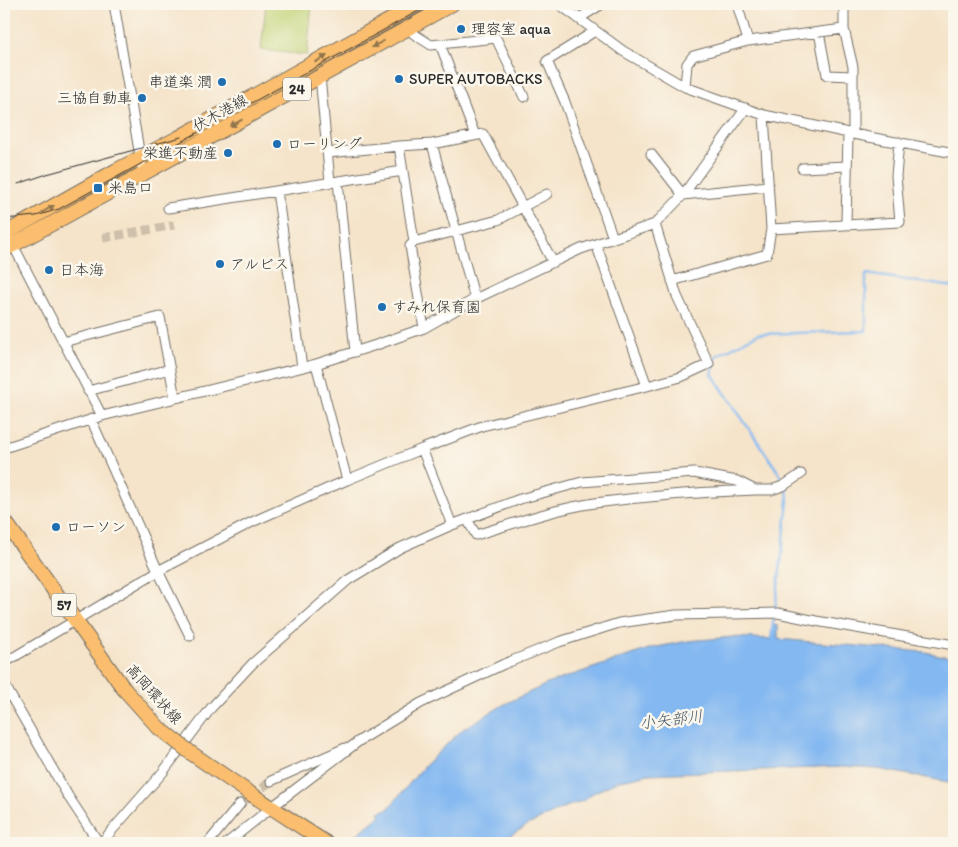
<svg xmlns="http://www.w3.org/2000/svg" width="958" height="847" font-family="Itim,'Klee One',sans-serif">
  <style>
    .green { fill: #c1d376; stroke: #767f50 }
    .water { fill: #83b8f1; stroke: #57728e }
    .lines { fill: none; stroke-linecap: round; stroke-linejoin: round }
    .stream { stroke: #83b8f1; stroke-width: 2.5 }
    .street-tunnel { stroke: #cdbfaa; stroke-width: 9; stroke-dasharray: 9 4.5; stroke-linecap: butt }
    .street-casing { stroke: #726c63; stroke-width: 11 }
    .primary-casing { stroke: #726c63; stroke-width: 16 }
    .street { stroke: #fff; stroke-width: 9 }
    .primary { stroke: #fabe6e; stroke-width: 14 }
    .tram { stroke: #2b2b2b; stroke-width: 1 }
    .primary-bridge-casing { stroke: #726c63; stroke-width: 16; stroke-linecap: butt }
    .primary-bridge { stroke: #fabe6e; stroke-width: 14 }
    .oneway { fill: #92744c }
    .poi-dot { fill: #1f6fb2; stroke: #fbf7ec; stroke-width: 2 }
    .labels { text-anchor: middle; stroke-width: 5; stroke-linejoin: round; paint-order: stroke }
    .shield { fill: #fbf7ec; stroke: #696865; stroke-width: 1 }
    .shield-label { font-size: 14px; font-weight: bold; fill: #2b2b2b }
    .poi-label { font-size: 15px; fill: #2b2b2b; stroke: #fbf7ec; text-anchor: start }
    .street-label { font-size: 15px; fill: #2b2b2b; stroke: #fbf7ec }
    .water-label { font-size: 16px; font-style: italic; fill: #455566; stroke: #fbf7ec }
  </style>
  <rect width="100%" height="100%" fill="#fbf7ec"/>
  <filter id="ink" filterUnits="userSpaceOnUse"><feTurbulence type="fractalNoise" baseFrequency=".02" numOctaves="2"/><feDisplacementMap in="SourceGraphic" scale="10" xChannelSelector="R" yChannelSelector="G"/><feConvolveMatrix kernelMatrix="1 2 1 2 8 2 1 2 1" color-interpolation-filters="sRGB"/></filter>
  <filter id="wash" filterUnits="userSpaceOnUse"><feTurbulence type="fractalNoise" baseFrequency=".0096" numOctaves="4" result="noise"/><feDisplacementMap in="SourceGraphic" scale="20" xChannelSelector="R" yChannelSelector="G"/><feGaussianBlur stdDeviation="1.12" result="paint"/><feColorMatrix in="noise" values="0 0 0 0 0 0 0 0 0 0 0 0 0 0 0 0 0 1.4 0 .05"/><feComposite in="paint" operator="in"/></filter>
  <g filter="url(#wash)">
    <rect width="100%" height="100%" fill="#f5e4ca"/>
    <path class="green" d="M266 4H312L307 55 261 50Z"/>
    <path class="water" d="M773 625 778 626V639L925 652 954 658V783L878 769 843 767 648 774 618 781 593 793 583 801 565 807 526 826 499 843H346L381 815 379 812 388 809 425 765 463 729 503 705 549 683 652 648 688 641 733 637 771 639Z"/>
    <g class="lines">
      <path class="stream" d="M785 482 712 374 716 356 758 334 866 331V274L954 287
        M775 610 783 546 788 501 787 487
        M771 640 774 616"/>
    </g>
  </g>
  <g filter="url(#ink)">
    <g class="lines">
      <path class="street-tunnel" d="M103 238 174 225
        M240 804 271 781"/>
      <defs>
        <path id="street" d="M114 4 143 174
          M559 4 623 51 685 87 764 115 853 134 954 153
          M737 4 748 41
          M578 19 602 4
          M408 28 414 34 431 45 496 38 524 97
          M844 29 853 67V134
          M595 31 547 61 565 102 613 238
          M819 32 827 75 853 76
          M440 44 475 135
          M320 76 330 182
          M685 87 687 64 693 56 748 41 844 29V4
          M764 115 771 229 900 222 896 176 899 142
          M432 144 475 299
          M399 146 414 242 410 246 424 328
          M328 153 399 146 432 144 483 134 553 262
          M651 154 683 195 768 186
          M802 168 847 166
          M338 181 355 352
          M277 191 302 367
          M168 208 403 171
          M846 224 848 133
          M11 241 102 416
          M414 242 498 220 547 194
          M596 244 647 386
          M672 281 767 254 771 229
          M63 342 160 317 175 398
          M316 364 347 480
          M88 391 170 369
          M91 419 158 571 190 636
          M4 448 102 416 316 364 376 345 424 328 475 299 581 249 655 224 683 195 746 108
          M422 449 452 525
          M467 519 476 535C515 523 554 509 595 503 648 496 701 492 755 490
          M4 663 158 571 252 522 347 480 422 449 482 426 647 386 681 377 709 364 677 296 655 224
          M4 684 68 796 99 843
          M271 781 345 748
          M101 843 163 772 211 708 252 664 348 580 400 548 452 525 520 499 582 482 694 473 737 481 755 490H771L783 486 801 474
          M208 843 240 804
          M227 843 272 807 359 741 421 703 504 664 559 642 619 623 676 615 778 613 816 621 954 645"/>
        <path id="primary" d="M4 234 117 170 178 138 419 4
          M4 250 452 4
          M4 520 124 689
          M251 794 326 843"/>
      </defs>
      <use href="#street" class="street-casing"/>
      <use href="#primary" class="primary-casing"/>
      <use href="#street" class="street"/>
      <use href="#primary" class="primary"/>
      <path class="tram" d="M18 184 47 174 181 137
        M4 219 36 216 59 209 431 4"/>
      <defs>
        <path id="primary-bridge" d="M124 689 159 728 191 753 251 794"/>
      </defs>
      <use href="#primary-bridge" class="primary-bridge-casing"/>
      <use href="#primary-bridge" class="primary-bridge"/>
    </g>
    <defs><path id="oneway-solid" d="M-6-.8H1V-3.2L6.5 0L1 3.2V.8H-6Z" transform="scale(1.25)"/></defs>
    <g class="oneway">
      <use href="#oneway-solid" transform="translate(378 44) rotate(151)"/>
      <use href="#oneway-solid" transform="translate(321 59) rotate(-29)"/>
      <use href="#oneway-solid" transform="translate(236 123) rotate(151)"/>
      <use href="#oneway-solid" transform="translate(48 209) rotate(-30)"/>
    </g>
  </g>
  <g class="poi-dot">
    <circle cx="461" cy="29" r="5"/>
    <circle cx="399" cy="79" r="5"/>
    <circle cx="222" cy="82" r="5"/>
    <circle cx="142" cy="98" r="5"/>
    <circle cx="277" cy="144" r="5"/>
    <circle cx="228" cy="153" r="5"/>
    <rect x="93" y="183" width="10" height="10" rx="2.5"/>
    <circle cx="220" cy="264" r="5"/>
    <circle cx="49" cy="270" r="5"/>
    <circle cx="382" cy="307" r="5"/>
    <circle cx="56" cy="527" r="5"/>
  </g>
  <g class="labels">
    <g class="shield">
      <rect x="283" y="77.5" width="28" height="23" rx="4"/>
      <rect x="51.5" y="593.5" width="25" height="23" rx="4"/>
    </g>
    <g class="shield-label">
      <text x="297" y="94">24</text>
      <text x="64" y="610">57</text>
    </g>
    <g class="poi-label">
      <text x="471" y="34">理容室 aqua</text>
      <text x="409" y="84">SUPER AUTOBACKS</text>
      <text x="212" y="87" text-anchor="end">串道楽 潤</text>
      <text x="132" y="103" text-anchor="end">三協自動車</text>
      <text x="287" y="149">ローリング</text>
      <text x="218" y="158" text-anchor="end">栄進不動産</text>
      <text x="108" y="193">米島口</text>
      <text x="230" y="269">アルビス</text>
      <text x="59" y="275">日本海</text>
      <text x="392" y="312">すみれ保育園</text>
      <text x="66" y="532">ローソン</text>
    </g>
    <g class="street-label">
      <text transform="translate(220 113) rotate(-29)" y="5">伏木港線</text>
      <text transform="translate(154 694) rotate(48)" y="5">高岡環状線</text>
    </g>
    <g class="water-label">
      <text transform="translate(671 719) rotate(-7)" y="6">小矢部川</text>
    </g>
  </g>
  <rect width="958" height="847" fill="none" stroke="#fbf7ec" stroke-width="20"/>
</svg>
